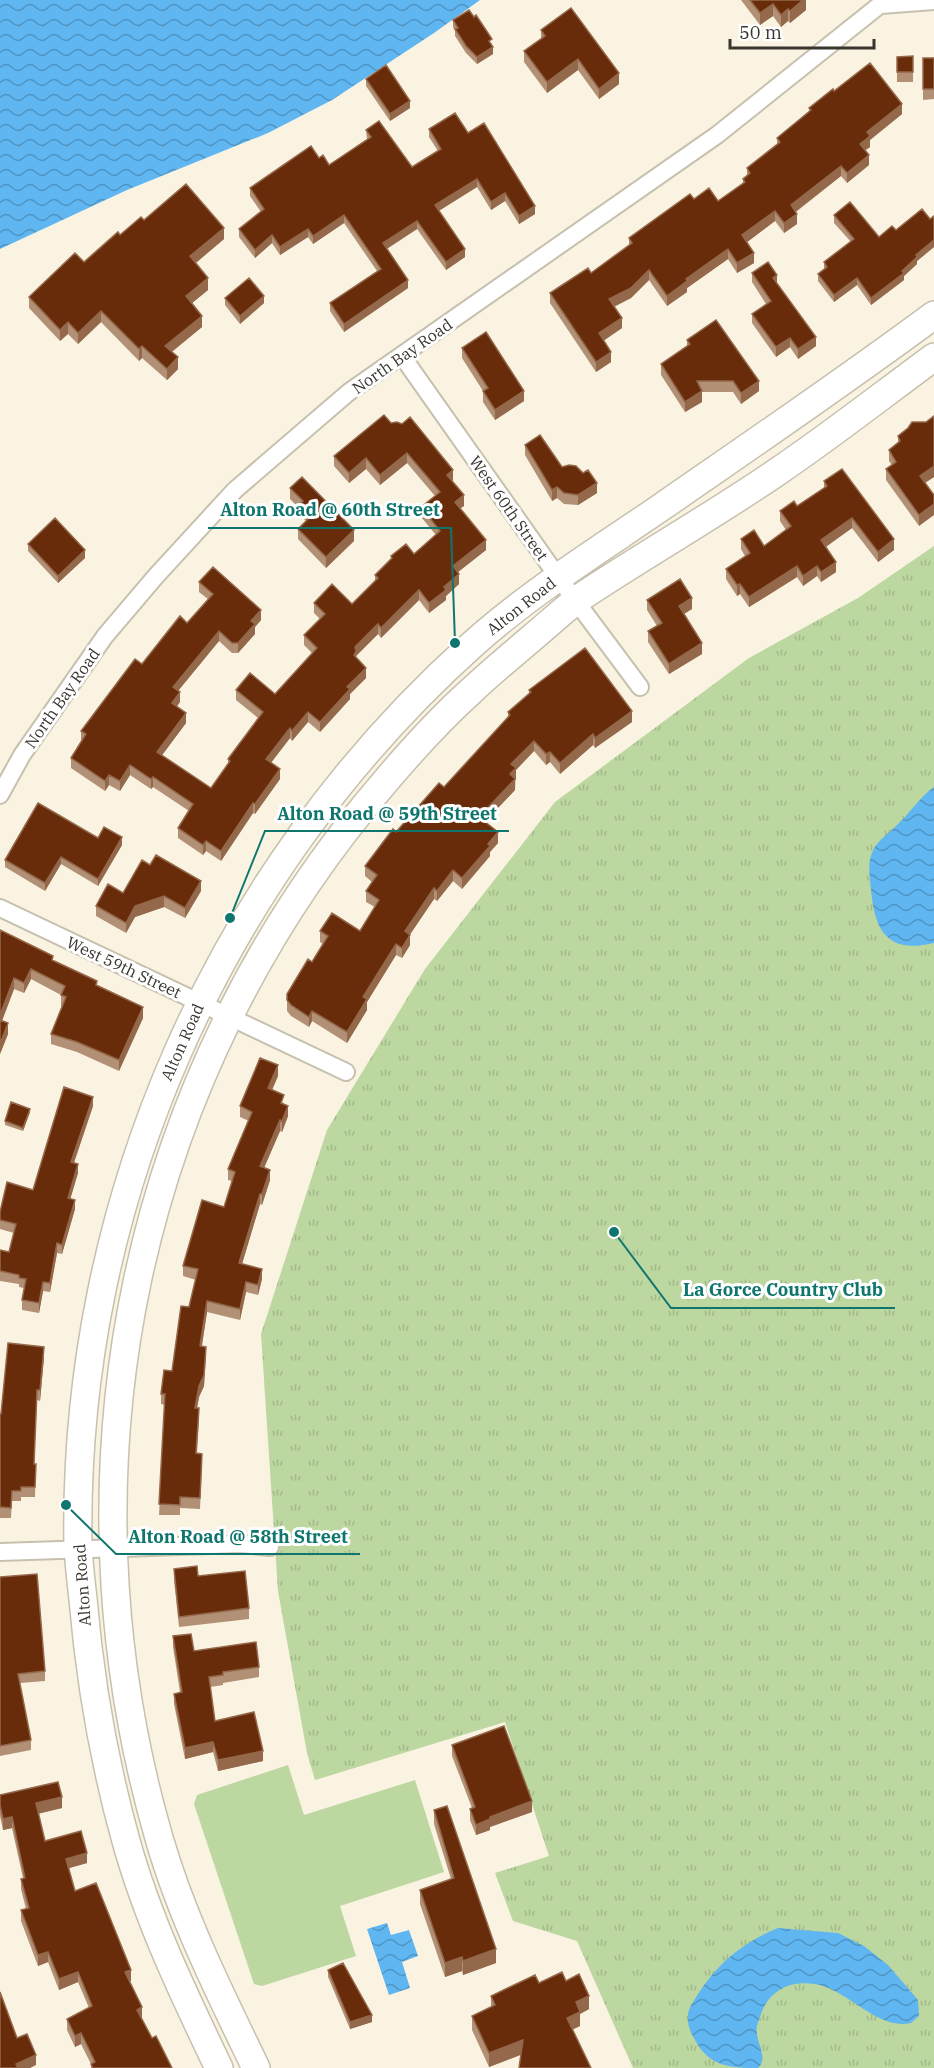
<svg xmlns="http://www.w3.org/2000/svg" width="934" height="2068" font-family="'IBM Plex Serif',serif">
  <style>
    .grass { fill: url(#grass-tufts) }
    .pitch { fill: #bcd7a0 }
    .water { fill: url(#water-waves) }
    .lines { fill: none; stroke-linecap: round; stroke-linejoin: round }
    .street-casing { stroke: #c7c0ae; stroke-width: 20 }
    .primary-casing { stroke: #c7c0ae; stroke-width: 30 }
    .street { stroke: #fff; stroke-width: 16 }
    .primary { stroke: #fff; stroke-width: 27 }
    .wall { fill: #b19076 }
    .shaded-wall { fill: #94684b }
    .building { fill: #682c0b; stroke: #94684b; stroke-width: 1.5 }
    .labels { text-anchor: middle; stroke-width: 6; stroke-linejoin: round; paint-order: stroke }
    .street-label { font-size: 16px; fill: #38352e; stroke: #fff }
    .leader { fill: none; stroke: #0f766e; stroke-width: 2 }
    .callout-dot { fill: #0f766e; stroke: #fff; stroke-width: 2 }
    .callout-label { font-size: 18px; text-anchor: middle; font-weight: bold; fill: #0f766e; stroke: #fff; stroke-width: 6; stroke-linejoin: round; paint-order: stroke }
  </style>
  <defs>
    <pattern id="grass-tufts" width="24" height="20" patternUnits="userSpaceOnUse" patternTransform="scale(1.5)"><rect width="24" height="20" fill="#bcd7a0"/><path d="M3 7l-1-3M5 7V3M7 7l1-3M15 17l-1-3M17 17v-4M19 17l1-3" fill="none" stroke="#a2b98a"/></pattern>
    <pattern id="water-waves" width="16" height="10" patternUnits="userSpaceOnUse" patternTransform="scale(1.5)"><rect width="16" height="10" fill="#5fb6f1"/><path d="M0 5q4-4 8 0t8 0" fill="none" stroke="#4f95c4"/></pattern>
  </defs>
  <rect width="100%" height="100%" fill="#faf3e1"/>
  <path class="grass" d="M934 546V2068H633L577 1941 513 1921 495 1873 549 1856 505 1722 315 1780 307 1753 278 1591 261 1334 327 1130 425 969 555 802 749 658 858 598Z"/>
  <path class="pitch" d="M288 1765 304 1815 415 1780 444 1872 340 1906 356 1956 262 1986 254 1984 194 1804 197 1795Z"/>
  <path class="water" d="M0 0H480L434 33 332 100 268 133 127 190 0 249Z
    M934 787V943C888 954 875 932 871 890 870 878 867 864 872 853 877 840 886 836 896 826 909 814 919 798 934 787Z
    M387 1923 391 1935 409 1930 418 1956 402 1962 410 1988 389 1995 367 1929Z
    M778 1928 838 1933 864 1946 888 1965 918 2000 919 2016 911 2023C877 2031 847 1988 814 1984 787 1980 766 1993 759 2020 757 2024 756 2029 757 2034 758 2045 768 2059 758 2068 731 2068 709 2067 695 2040 690 2032 687 2024 688 2014 689 2007 694 2001 698 1994 718 1963 743 1942 778 1928Z"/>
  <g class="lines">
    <defs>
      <path id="street" d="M881 5 934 1
        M402 356 558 577 640 687
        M0 795 22 755 105 636 156 576 235 490 349 392 717 135 886 0
        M0 908 346 1072
        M0 1552 241 1544 270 1547"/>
      <path id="primary" d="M219 2068C184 1995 148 1920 126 1841 104 1762 90 1681 83 1599 81 1582 79 1564 78 1546 72 1204 218 872 473 644 531 592 599 550 663 506 754 443 845 381 934 315
        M256 2068C220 1993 182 1918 159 1838 52 1468 133 1075 384 783 411 751 439 720 470 692 490 673 512 655 533 637 549 624 564 609 581 597 644 555 711 517 774 474 829 437 881 396 934 357"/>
    </defs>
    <use href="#street" class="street-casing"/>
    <use href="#primary" class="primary-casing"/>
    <use href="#street" class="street"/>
    <use href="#primary" class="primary"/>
  </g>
  <path class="wall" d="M741 0H806V10L790 23 788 21 781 27 773 16 760 25Z
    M453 20 492 45 493 54 477 64 466 53 455 36V31L453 27Z
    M541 30 619 84 599 99 578 70 547 93 524 62V51L541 39Z
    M913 56V82H897V57Z
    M923 58H934V99L923 100Z
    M366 79 410 108 390 121 366 86Z
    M834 91 902 114 870 140V147L865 150 869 165 847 183 841 176 796 212 797 224 784 233 775 221 747 242 754 263 737 273 728 259 687 288V292L667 306 649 280 631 298 614 307 622 328 604 340 611 362 596 372 550 303V293L591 273 629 245V238L694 199 718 201 743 183V179L747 176V168L777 145V138L809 112V108Z
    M429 129 468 133 535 214 519 224 505 201 491 210 477 187 439 211 465 257 446 270 417 229 387 249 408 288 344 332 330 311V303L377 271 344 223 313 244 308 237 280 255 272 243 255 258 239 237V229L261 212 250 196V188L319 158 329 165 367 139 366 130 412 167 438 151 429 137Z
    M834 215 879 237 896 230 930 219 934 216V247L917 261V264L904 276V280L871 305 857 285 834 302 818 281V274L824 269V262L851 242 834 223Z
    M144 220 224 239 195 263 208 290 192 303 202 327 172 352 178 369 167 380 142 358 139 361 101 322 78 344 68 334 60 341 29 308V297L84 262 120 235Z
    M752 273 777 283 816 346 798 359 790 347 776 357 752 323V314L766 304 752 282Z
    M225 298 264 303 240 324 225 305Z
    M687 340 759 391 741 404 733 392H702V402L685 412 661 375V364L687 346Z
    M462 348 524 401 495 420 483 402V391L462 358Z
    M934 416V477L925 483 919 526 886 480V469L892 465 889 461V450L898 443V436L926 422Z
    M391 423 453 480 452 481 464 506 460 508 486 550 458 572 459 584 446 596V600L429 613 419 600 381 638 378 634 356 656 366 678 350 694V699L320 732 308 722 292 741 290 738 271 763 280 779 255 814 253 813 221 861 206 851 203 855 178 838V828L189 811 153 787 151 789 130 775 120 791 109 785 105 791 71 768V758L81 741V731L142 664 187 623 208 599 199 592V582L261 620 255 627V634L238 653H232L219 641 178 691 180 702 177 706 186 723 162 755 211 788 228 765V759L258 718 236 700V690L275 694 312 653 304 645V635L320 619 314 613V603L352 604 375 581V575L391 559V556L414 554 436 535 421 517V507L435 496 407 463 380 485 366 469 349 483 334 466V456Z
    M525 445 562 467 597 493 578 505 564 504 557 498 552 501 525 455Z
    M824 481 894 550 878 562 852 528 826 547 836 572 821 582 817 576 803 586 797 577 749 607 740 594 737 596 726 579V569L745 556 741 549V539L764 546 786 530 780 521V511L797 506 824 488Z
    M290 488 354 541 326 568 298 539V529L306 521 300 515V509L290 499Z
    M28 544 85 558 58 583 28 551Z
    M647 600 692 609 684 614 702 654 669 674 648 642V631L657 626 647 610Z
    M529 690 632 722 595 748 593 745 560 774 550 762 546 765 534 751 516 770 515 790 485 822 498 843 490 852V856L462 889 453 881 437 901 434 899 410 934V945L402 958 396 955 367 1002V1010L347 1043 312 1021 309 1027 291 1016 287 1011V994L312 962 323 944 320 942V931H360L375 907 366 902V891L372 882 365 876V866L396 832 444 787 508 717V712L529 694Z
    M98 838 122 845 98 886 61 864 45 891 5 867V860Z
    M201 891 185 918 164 907 135 917 126 933 96 916V906L123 893Z
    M0 930 97 986 143 1018 119 1071 77 1052 51 1044V1034L62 1006H61V995L31 979 24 993 14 989 2 1021 8 1034 0 1054Z
    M278 1076 272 1090 284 1104 288 1116 282 1132 280 1131 264 1168 270 1180 262 1205 260 1204 242 1264 262 1279 258 1295 246 1292 240 1320 207 1312 202 1346 206 1357 204 1386 199 1397 197 1408 199 1419 197 1453 202 1464 200 1509 180 1508V1515H159L165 1405 161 1404V1394L172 1371 196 1280 183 1276V1266L224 1207 232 1181 228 1180V1169L249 1121 240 1117V1106Z
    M93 1106 74 1163 78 1173 70 1198 75 1209 62 1254 57 1253 50 1292 43 1291 39 1313 22 1310V1300L24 1288 19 1287V1284L0 1281V1250L9 1252 14 1233 0 1229V1212L33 1190Z
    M30 1112 23 1131 5 1125V1121Z
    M44 1357 40 1401 37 1400 34 1464H36L35 1497H21V1501H12L11 1518H0V1414Z
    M174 1569 198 1576 249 1608V1619L179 1627 174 1580Z
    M0 1577 45 1671V1681L20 1683 31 1740V1750L0 1756Z
    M173 1636 194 1651 259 1667V1677L223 1683V1685L210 1687 215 1721 263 1761 218 1771 213 1752 185 1759 174 1704V1694L180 1692 173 1647Z
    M452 1745 532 1812 490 1827V1830L476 1835 470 1820V1809L472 1808 452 1756Z
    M0 1795 62 1808 38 1814 45 1841 87 1863 69 1868 75 1891 131 1981H129L142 2018 152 2038 172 2068H91V2064L81 2044 75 2047 67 2030V2019L89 2008 78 1982 59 1990 48 1962 38 1966 21 1921V1910L26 1909 21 1889V1879L23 1878 12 1828 3 1830 0 1816Z
    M434 1810 496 1963 463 1975 462 1971 445 1977 420 1904V1890L451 1879 434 1824Z
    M328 1970 372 2022 350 2029 328 1977Z
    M539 1983 589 2009 580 2014V2026L520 2055 489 2067 472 2030V2016L491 2007V1996Z"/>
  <path class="shaded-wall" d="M803 0H806V10L790 23V11Z
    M773 4V16L760 25V13Z
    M788 9V21L781 27V15Z
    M493 47V54L477 64V57Z
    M578 59V70L547 93V82Z
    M619 73V84L599 99V89Z
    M410 101V108L390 121V114Z
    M902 104V114L870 140V147L860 154V144L867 132Z
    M869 155V165L847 183V173Z
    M841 166V176L791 215V205Z
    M477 179V187L435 213V205Z
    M505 193V201L491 210V202Z
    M535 206V214L519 224V216Z
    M775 211V221L742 246V235Z
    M797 214V224L784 233V223Z
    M344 215V223L313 244V236Z
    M417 221V229L383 251V243Z
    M224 228V239L190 268V256Z
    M308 229V237L280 255V247Z
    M272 235V243L255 258V250Z
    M934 240V247L917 261V264L904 276V280L871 305V298L902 271 916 255Z
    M465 249V257L446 270V262Z
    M728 249V259L687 288V292L667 306V296L686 279Z
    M754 253V263L737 273V263Z
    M649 270V280L631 298 609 309V299Z
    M777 275V285L773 278Z
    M208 278V290L186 308V296Z
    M857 278V285L834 302V295Z
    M408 280V288L344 332V324Z
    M264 296V303L240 324V316Z
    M101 311V322L78 344V333Z
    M202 316V327L165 357V346Z
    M622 318V328L599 344V333Z
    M68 322V334L60 341V330Z
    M816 337V346L798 359V349Z
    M790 338V347L776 357V347Z
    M142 346V358L139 361V349Z
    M611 352V362L596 372V362Z
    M178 357V369L167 380V369Z
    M759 381V391L741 404V393Z
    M524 391V401L495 420V410Z
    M702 391V402L685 412V402Z
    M407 453V463L380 485V475Z
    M366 458V469L349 483V473Z
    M934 466V477L920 486V476Z
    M453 470V480L447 485V475Z
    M597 483V493L578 505V495Z
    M557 487V498L552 501V490Z
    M464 495V506L455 512V502Z
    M934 504V515L919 526V515Z
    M852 518V528L821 550V540Z
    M354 530V541L326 568V557Z
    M894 539V550L878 562V552Z
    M486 540V550L453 576V566Z
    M85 550V558L58 583V576Z
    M836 562V572L821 582V572Z
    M797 566V577L749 607V597Z
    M817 566V576L803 586V576Z
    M459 574V584L446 596V600L429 613V603L444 587Z
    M740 584V594L737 596V585Z
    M419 590V600L381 638V628Z
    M692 598V609L679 617V606Z
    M261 610V620L255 627V634L238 653V643L251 621Z
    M378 624V634L356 656V661L354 665 355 647Z
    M219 631V641L173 697V687Z
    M702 643V654L669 674V664Z
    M366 668V678L350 694V699L320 732V722L347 687Z
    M180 692V702L172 713V703Z
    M632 711V722L595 748V738Z
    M308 712V722L292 741V731Z
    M186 713V723L157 762V752Z
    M290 728V738L266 769V759Z
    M593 734V745L560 774V763Z
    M534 741V751L516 770V779L510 785 511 764Z
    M550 752V762L546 765V754Z
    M130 765V775L120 791V781Z
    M280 769V779L255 814V804Z
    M109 775V785L105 791V781Z
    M153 777V787L151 789V779Z
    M515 779V790L479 828V817Z
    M253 803V813L221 861V851Z
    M498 832V843L490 852V856L462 889V878Z
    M122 837V845L98 886V879Z
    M206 841V851L203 855V845Z
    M61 857V864L45 891V883Z
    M453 870V881L437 901V891Z
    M201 881V891L185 918V908Z
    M434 888V899L405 942V931Z
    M164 896V907L135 917 126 933V923L135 906Z
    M410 935V945L402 958V948Z
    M396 944V955L367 1002V1010L347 1043V1032L363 997Z
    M31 969V979L24 993V983Z
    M14 978V989L0 1026V1015Z
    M143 1007V1018L119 1071V1060Z
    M312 1011V1021L309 1027V1017Z
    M8 1023V1034L0 1054V1044Z
    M278 1065V1076L268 1099V1088Z
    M93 1097V1106L71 1171V1162Z
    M288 1106V1116L282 1132V1121Z
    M30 1109V1112L23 1131V1128Z
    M280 1120V1131L260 1177V1166Z
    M78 1164V1173L68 1207V1198Z
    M270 1170V1180L262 1205V1194Z
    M260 1194V1204L239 1274V1263Z
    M75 1200V1209L62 1254V1245Z
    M57 1243V1253L50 1292V1283Z
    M262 1269V1279L258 1295V1285Z
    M43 1282V1291L39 1313V1303Z
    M246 1282V1292L240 1320V1309Z
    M207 1301V1312L200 1357V1346Z
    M44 1347V1357L40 1401V1390Z
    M206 1347 204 1386 199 1397 195 1419V1408Z
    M213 1742V1752L185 1759V1748Z
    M263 1751V1761L218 1771V1760Z
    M62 1797V1808L36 1814V1803Z
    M532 1801V1812L490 1827V1830L476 1835V1825L490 1817Z
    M12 1817V1828L3 1830V1819Z
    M87 1853V1863L66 1869V1859Z
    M496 1949V1963L463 1975V1961Z
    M48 1952V1962L38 1966V1955Z
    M462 1957V1971L445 1977V1963Z
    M131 1970V1981L125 1983V1972Z
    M78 1972V1982L59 1990V1979Z
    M589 1996V2009L580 2014V2026L567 2032V2018L576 2002Z
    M142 2007V2018L137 2020V2010Z
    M372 2015V2022L350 2029V2022Z
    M81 2033V2044L75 2047V2036Z
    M523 2040V2054L489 2067V2053Z
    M36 2055V2065L30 2068H16V2064Z"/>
  <path class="building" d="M750 0H803L790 11 788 9 781 15 773 4 760 13Z
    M571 8 619 73 599 89 578 59 547 82 524 51 545 36 541 30Z
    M469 10 474 17 476 15 492 39 489 41 493 47 477 57 466 46 455 29 458 28 453 20Z
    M913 56V72H897V57Z
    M923 58H934V89H923Z
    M870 63 902 104 867 132 870 136 860 144 869 155 847 173 841 166 791 205 797 214 784 223 775 211 742 235 754 253 737 263 728 249 686 279 687 281 667 296 649 270 631 288 609 299 622 318 599 333 611 352 596 362 550 293 588 268 591 273 632 243 629 238 690 194 694 199 709 188 718 201 745 182 743 179 750 173 747 168 780 142 777 138 811 110 809 108 833 89 834 91Z
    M386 65 410 101 390 114 366 79Z
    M455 113 468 133 484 123 535 206 519 216 505 193 491 202 477 179 435 205 465 249 446 262 417 221 383 243 408 280 344 324 330 303 381 269 344 215 313 236 308 229 280 247 272 235 255 250 239 229 264 209 250 188 311 146 319 158 323 155 329 165 371 137 366 130 379 121 412 167 441 149 429 129Z
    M186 184 224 228 190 256 208 278 186 296 202 316 165 346 178 357 167 369 142 346 139 349 101 311 78 333 68 322 60 330 29 297 75 253 84 262 118 232 120 235 141 217 144 220Z
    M850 202 879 237 892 226 896 230 922 209 930 219 934 216V240L916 255 917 257 902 271 904 273 871 298 857 278 834 295 818 274 827 267 824 262 854 239 834 215Z
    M768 262 777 275 773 278 816 337 798 349 790 338 776 347 752 314 771 301 752 273Z
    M249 278 264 296 240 316 225 298Z
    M716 320 759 381 741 393 733 381H697L702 391 685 402 661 364 690 344 687 340Z
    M486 332 524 391 495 410 483 391 488 388 462 348Z
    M384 415 391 423 397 422 402 424 410 417 453 470 447 475 464 495 455 502 486 540 453 566 459 574 444 587 446 590 429 603 419 590 381 628 378 624 355 647 356 651 354 655 366 668 347 687 350 689 320 722 308 712 292 731 290 728 266 759 280 769 255 804 253 803 221 851 206 841 203 845 178 828 193 804 153 777 151 779 130 765 120 781 109 775 105 781 71 758 86 734 81 731 135 659 142 664 180 616 187 623 213 594 199 582 213 567 261 610 251 621 255 624 238 643H232L219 631 173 687 180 692 172 703 186 713 157 752 211 788 230 761 228 759 263 712 236 690 250 673 275 694 317 648 304 635 325 614 314 603 332 584 352 604 378 578 375 575 392 558 391 556 406 544 414 554 440 531 421 507 440 492 407 453 380 475 366 458 349 473 334 456Z
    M934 416V466L920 476 934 495V504L919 515 886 469 896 462 889 450 900 441 898 436 908 428 912 422H926Z
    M540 435 562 467 569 465 576 466 583 473 588 470 597 483 578 495 564 493 557 487 552 490 525 445Z
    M842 469 894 539 878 552 852 518 821 540 836 562 821 572 817 566 803 576 797 566 749 597 740 584 737 585 726 569 750 553 741 539 754 530 764 546 791 526 780 511 794 501 797 506 827 486 824 481Z
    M302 477 354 530 326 557 298 529 311 516 300 504 303 501 290 488Z
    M55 518 85 550 58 576 28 544Z
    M680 579 692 598 679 606 702 643 669 664 648 631 662 623 647 600Z
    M585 648 632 711 595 738 593 734 560 763 550 752 546 754 534 741 511 764 516 768 510 774 515 779 479 817 498 832 488 844 490 846 462 878 453 870 437 891 434 888 405 931 410 935 402 948 396 944 363 997 367 999 347 1032 312 1011 309 1017 291 1005 287 1000V994L308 959 312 962 328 936 320 931 332 913 360 931 379 900 366 891 377 875 365 866 393 829 396 832 439 783 444 787 510 715 508 712 531 692 529 690Z
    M38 803 98 838 104 827 122 837 98 879 61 857 45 883 5 860Z
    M156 855 201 881 185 908 164 896 135 906 126 923 96 906 108 884 123 893 142 860 150 865Z
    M0 930 53 956 52 960 97 981 96 985 143 1007 119 1060 77 1042 51 1034 66 997 61 995 65 986 31 969 24 983 14 978 0 1015Z
    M0 1020 8 1023 0 1044Z
    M260 1058 278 1065 268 1088 284 1095 281 1103 288 1106 282 1121 280 1120 260 1166 270 1170 262 1194H260L239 1263 262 1269 258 1285 246 1282 240 1309 207 1301 200 1346 206 1347 204 1375 199 1386 195 1408H199L196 1453 202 1454 200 1498 180 1497V1505L159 1504 165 1394H161L164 1370 172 1371 181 1306 189 1307 198 1269 183 1266 202 1200 224 1207 235 1172 228 1169 252 1112 240 1106Z
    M64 1087 93 1097 71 1162 78 1164 68 1198 75 1200 62 1245 57 1243 50 1283 43 1282 39 1303 22 1300 26 1279 19 1278V1275L0 1271V1250L9 1252 16 1224 0 1220V1212L7 1182 33 1190Z
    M11 1102 30 1109 23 1128 5 1121Z
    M8 1343 44 1347 40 1390H37L34 1464H36L35 1487H21V1491H12L11 1508 0 1507V1414H1Z
    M197 1566 198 1576 245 1571 249 1608 179 1617 174 1569Z
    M37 1574 45 1671 18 1674 31 1740 0 1746V1577Z
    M191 1634 194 1651 256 1642 259 1667 223 1672V1675L209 1677 215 1721 254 1712 263 1751 218 1760 213 1742 185 1748 174 1694 182 1692 173 1636Z
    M504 1726 532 1801 490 1817V1819L476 1825 470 1809 475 1807 452 1745Z
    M58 1782 62 1797 36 1803 45 1841 81 1831 87 1853 66 1859 75 1891 96 1883 131 1970 125 1972 142 2007 137 2010 152 2038 156 2036 172 2068H93L91 2064 95 2062 81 2033 75 2036 67 2019 92 2006 78 1972 59 1979 48 1952 38 1955 21 1910 29 1908 21 1879 25 1878 12 1817 3 1819 0 1805V1795Z
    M447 1806 496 1949 463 1961 462 1957 445 1963 420 1890 454 1878 434 1810Z
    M343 1963 372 2015 350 2022 328 1970Z
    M562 1972 566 1981 579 1974 589 1996 576 2002 580 2012 567 2018 591 2068H519L523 2040 489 2053 472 2016 495 2005 491 1996 535 1975 539 1983Z
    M0 1992 17 2038 27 2034 36 2055 16 2064 18 2068H0Z"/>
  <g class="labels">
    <g class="street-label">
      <text transform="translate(402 356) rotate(-35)" y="6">North Bay Road</text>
      <text transform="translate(509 508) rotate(55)" y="6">West 60th Street</text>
      <text transform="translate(521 606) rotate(-38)" y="6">Alton Road</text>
      <text transform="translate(62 698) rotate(-55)" y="6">North Bay Road</text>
      <text transform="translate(124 967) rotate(25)" y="6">West 59th Street</text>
      <text transform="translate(182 1042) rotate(-66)" y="6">Alton Road</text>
      <text transform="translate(82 1585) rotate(-94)" y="6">Alton Road</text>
    </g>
  </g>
  <path class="leader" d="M455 643L451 528H208M230 918L265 831H509M614 1232L671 1308H895M66 1505L116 1554H360"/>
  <g class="callout-dot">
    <circle cx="455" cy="643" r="6"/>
    <circle cx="230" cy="918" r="6"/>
    <circle cx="614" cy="1232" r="6"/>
    <circle cx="66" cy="1505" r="6"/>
  </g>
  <g class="callout-label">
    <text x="330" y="516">Alton Road @ 60th Street</text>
    <text x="387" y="820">Alton Road @ 59th Street</text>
    <text x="783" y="1296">La Gorce Country Club</text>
    <text x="238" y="1543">Alton Road @ 58th Street</text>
  </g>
  <path d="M730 39v9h144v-9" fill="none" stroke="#38352e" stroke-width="3"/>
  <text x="739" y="39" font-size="18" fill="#38352e" stroke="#ffffff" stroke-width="4.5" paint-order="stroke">50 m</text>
</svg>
